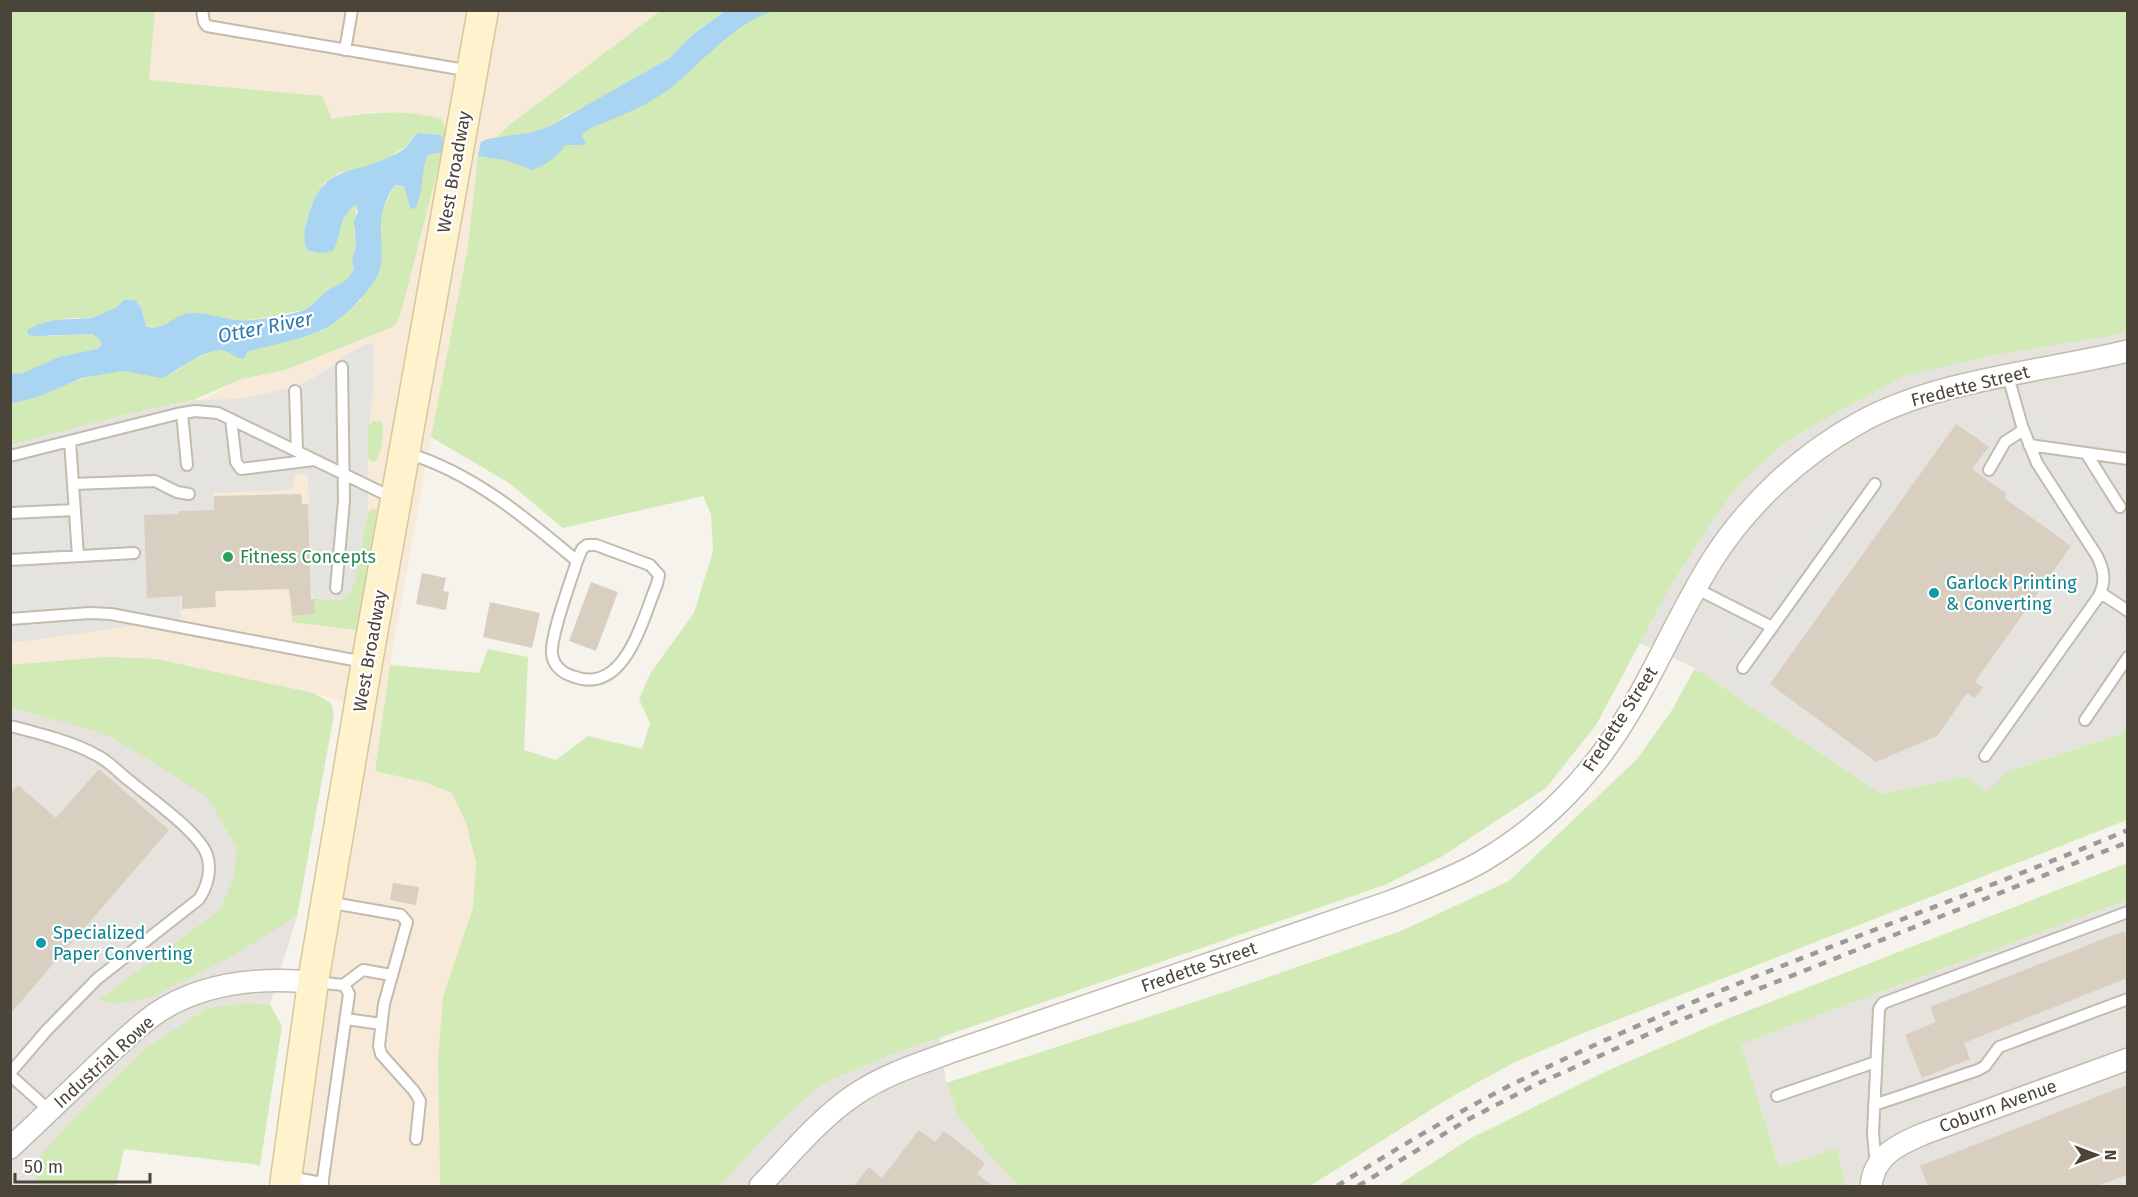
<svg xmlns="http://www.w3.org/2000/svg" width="2138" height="1197" font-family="'Fira Sans',sans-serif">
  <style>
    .commercial { fill: #f7ead8 }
    .industrial { fill: #e6e2dd }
    .green { fill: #d2eab5 }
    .parking { fill: #e5e3e0 }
    .water { fill: #a9d4f2 }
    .building { fill: #d8cfc1 }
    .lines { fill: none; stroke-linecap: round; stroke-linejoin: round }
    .service-casing { stroke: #c2bbae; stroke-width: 14 }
    .minor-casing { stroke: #c2bbae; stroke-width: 24 }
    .secondary-casing { stroke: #d6c79b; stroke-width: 33 }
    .service { stroke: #fff; stroke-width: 10 }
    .minor { stroke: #fff; stroke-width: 21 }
    .secondary { stroke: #fff3cd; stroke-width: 30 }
    .rail { stroke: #9a9a9a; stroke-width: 4.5; stroke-dasharray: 8 8; stroke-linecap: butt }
    .leisure-dot { fill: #2e9e5b; stroke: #fff; stroke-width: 2 }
    .culture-dot { fill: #0f9aa8; stroke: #fff; stroke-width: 2 }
    .labels { text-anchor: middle; stroke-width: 4.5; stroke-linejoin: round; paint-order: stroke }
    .street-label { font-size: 18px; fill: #4b4439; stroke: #fff }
    .leisure-label { font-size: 18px; fill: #27864d; stroke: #fff; text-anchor: start }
    .culture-label { font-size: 18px; fill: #0d838f; stroke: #fff; text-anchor: start }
    .water-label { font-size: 20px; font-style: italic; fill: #2e7ab2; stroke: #fff }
  </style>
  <rect width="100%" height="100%" fill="#f6f3ec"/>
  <path class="commercial" d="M155 11H660L509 125 496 138 431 437 390 665 375 770 424 782 452 793 466 823 476 863 473 908 443 996 438 1058 440 1186H285L360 707 313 693 156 659 106 657 11 665V445L201 400 242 379 285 370 395 326 402 308 444 125 423 114 369 112 332 119 322 96 148 80Z"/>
  <path class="industrial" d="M2127 331 2128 727 2121 734 2007 772 1987 793 1966 777 1879 794 1695 668 1640 643 1670 587 1712 521 1740 484 1783 444 1844 408 1908 375 1994 355 2110 336Z
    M106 657 156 659 313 693 331 703 334 714 297 916 270 1004 246 1003 207 1008 145 1049 75 1117 32 1165 38 1186H11V665Z
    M2127 900V1186H1845L1837 1153 1779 1168 1741 1044Z
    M940 1038 946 1083 958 1115 985 1150 1019 1186H720L775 1126 822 1084 895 1053Z"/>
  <path class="green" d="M751 10 2127 11V331L2110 336 1994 355 1908 375 1844 408 1783 444 1740 484 1712 521 1670 587 1596 725 1546 788 1441 857 1385 885 895 1053 822 1084 775 1126 720 1186H440L438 1058 443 996 473 908 476 863 466 823 452 793 424 782 375 771 390 665 479 673 488 649 528 657 524 750 556 760 588 736 642 749 650 723 639 699 650 674 694 613 713 551 711 514 703 496 563 528 509 483 431 437 468 247 478 156 488 157 545 143Z
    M11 11H155L149 80 322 96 332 119C369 112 406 109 442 119L447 133 446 141 439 135 419 133 413 136 407 146 384 160 357 170 339 173 324 183 312 204 305 227H341L346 214 352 206H357L354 232 356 246 352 260 354 269 350 278 341 285 327 291 307 309 265 318 240 321 190 313 161 328 146 326 141 306 135 300H124L118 307 92 318H72L39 324 48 336 92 334 98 338 102 344 97 349 23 373 11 374Z
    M660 11H725L691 36 670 58 589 105 567 115 550 126 533 132 496 138 509 125Z
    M442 152 402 309 395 326 285 370 242 379 193 400 132 413 11 445V404C48 394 82 374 121 371 140 369 148 380 170 374 178 371 183 365 190 362 198 357 215 348 224 350 232 352 238 354 247 355L249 351 322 331 360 301 381 267 380 224 383 208 395 185 404 186 410 207 424 167 423 162 428 156Z
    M373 421 382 422C385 433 382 454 374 462L368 459V426Z
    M372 509H377L357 630 292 622V616L315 614 314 599 341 600 354 585 368 512Z
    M106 657 156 659 313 693 331 703 334 714 297 916 229 958 152 997 115 1004 99 1000 220 910 234 878 237 848 208 798 153 762 108 735 11 707V665Z
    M1695 668 1880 794 1966 777 1987 792 2007 772 2121 734 2127 727V820L1581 1034 1513 1063 1446 1100 1310 1186H1019L985 1150 958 1115 946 1083 1228 991 1401 931 1509 881 1637 759 1672 710Z
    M2127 863V900L1741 1044 1779 1168 1837 1148 1845 1186H1397L1471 1138 1611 1069 1732 1017Z
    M246 1003 270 1004 282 1026 260 1165 124 1149 116 1186H38L32 1165 75 1117 145 1049 207 1008Z"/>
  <path class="parking" d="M369 343 372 344 374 350V380L370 421 368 426V512L354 585 347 597 341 600 314 599 311 588 308 475 301 473 295 476 292 487 289 490 214 493V510L179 511 181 619 11 643V445L132 413 193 400 239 399 291 388 313 378 332 366 345 355Z
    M2040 405 2047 420 2064 439 2079 443 2127 447V511L2111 522 2127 554V568L2115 578 2114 585 2117 594 2127 602V696L2099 736 2062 714 2121 626 2120 619 2117 618 2112 619 2007 772 1994 786 1950 755 1962 744 2026 644 2041 652 2078 598 2066 590 2088 563 2086 547 2069 531 2063 530 2058 536 2004 498 1972 469 1989 447 1977 439 1980 419Z
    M1875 475 1897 492 1767 672 1765 680 1769 685 1754 709 1721 686 1742 650 1740 646 1719 633 1726 620 1725 616 1718 611 1727 592 1773 612 1774 606 1765 598 1818 525 1831 510Z"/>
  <path class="water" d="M725 11H774C732 23 702 64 668 90 645 107 615 118 589 129L583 133 582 137 586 142 583 145H565C557 158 546 164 532 170L505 160 478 156 481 142 487 139 533 132 550 126 670 58 691 36Z
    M419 133 440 135 446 141 442 152C438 153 431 154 428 156 422 161 423 198 415 209L410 208 404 186 395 185C373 217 384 232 381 265 379 285 339 324 320 331 298 340 272 345 249 351L243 359C234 358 230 351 222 350 203 349 178 371 162 378L123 371 82 378 40 396 11 404V374L23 373 59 357 97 349 102 344 98 338 92 334 35 336 29 335 27 330 39 324 56 320 92 318 117 307 124 300H135L141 307 146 326C165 333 174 313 192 313 208 312 222 319 238 320 251 322 294 315 306 309 314 305 320 296 327 291 340 282 346 285 354 269L352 260 356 246 354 222 358 211 356 205C341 213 340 235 334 250 324 254 317 253 307 250 302 237 305 226 309 214 324 165 349 176 387 158 393 155 402 152 407 146 412 141 411 137 419 133Z"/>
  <path class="building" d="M1956 424 1989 447 1972 469 2007 494 2004 498 2071 546 1975 682 1983 687 1975 698 1967 693 1937 736 1876 762 1770 684Z
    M301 494 302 504H308L311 599H314L315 614 292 616 289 589 215 591 216 607 182 609V596L147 598 144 515 179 514V511L214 510V496Z
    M422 573 446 578 443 591 449 592 446 610 416 604Z
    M591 582 618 592 596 651 569 641Z
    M490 602 540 613 532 648 483 637Z
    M99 769 169 830 10 1014V793L18 785 56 818Z
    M393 883 419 887 416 905 390 900Z
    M2124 931 2127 938V978L1964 1043 1970 1059 1922 1078 1905 1035 1936 1022 1930 1007Z
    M2127 1085V1175L2097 1186H1928L1920 1166Z
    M919 1130 935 1142 944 1131 985 1163 977 1174 993 1186H854L869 1167 882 1178Z"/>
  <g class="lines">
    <defs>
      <path id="service" d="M202 10 204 22 207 26 471 71
        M345 50 352 10
        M295 391 297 451
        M182 413 187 465
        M231 419 236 462 241 469 314 460
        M70 441 78 556
        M2029 445 2128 459
        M407 453C473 473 526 518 577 561
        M2086 453 2120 507
        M10 456 177 414 195 411 218 413 393 498
        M1989 470 2005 442 2023 430
        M73 484 155 481 177 492 189 494
        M10 513 75 510
        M587 545H596L650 565 659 575 657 584C642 620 625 697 572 676 562 673 553 665 552 654 550 636 571 581 577 561L582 549Z
        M10 560 134 553
        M336 588 344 501 342 367
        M1697 589 1772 627
        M2101 593 2128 611
        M10 619 90 613 111 614 364 662
        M1743 668 1875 484
        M2085 720 2128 657
        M10 726C38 733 74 742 98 756 110 762 120 774 131 782 151 799 199 832 207 855 212 870 207 887 199 899L97 979 47 1030 10 1073
        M1985 756 2099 596C2106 581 2104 570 2097 556L2037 463 2022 426 2008 376
        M327 902 401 915 407 922 384 1004 379 1046 381 1054 414 1091 420 1101 416 1139
        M315 982 343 985 346 988 349 994 322 1186
        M343 985 363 970 391 975
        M346 1019 381 1024
        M10 1075 50 1111
        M1777 1096 1876 1062
        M1874 1105 1978 1070 1985 1066 1999 1047 2128 999
        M1876 1166 1873 1133 1879 1009 1883 1003 2128 912
        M288 1177 323 1183"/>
      <path id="minor" d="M10 1148C38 1122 66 1095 93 1069 113 1050 133 1030 155 1014 202 982 258 977 313 982
        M760 1186C790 1155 818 1120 853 1096 883 1075 918 1064 951 1052L1392 901C1422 889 1453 878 1481 862 1524 837 1563 803 1594 764 1644 702 1671 625 1713 559 1749 503 1800 456 1857 424 1934 380 2041 372 2128 351
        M1871 1186C1874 1156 1897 1145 1923 1134L2128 1059"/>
      <path id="secondary" d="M285 1186 313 982 367 662 483 10"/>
    </defs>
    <use href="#service" class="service-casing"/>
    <use href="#minor" class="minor-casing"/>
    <use href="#secondary" class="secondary-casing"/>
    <use href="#service" class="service"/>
    <use href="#minor" class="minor"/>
    <use href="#secondary" class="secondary"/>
    <path class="rail" d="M1337 1186C1399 1147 1462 1109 1529 1076 1723 981 1929 913 2128 830
      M1358 1186 1467 1120 1535 1085 1673 1023 2128 842"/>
  </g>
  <circle class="leisure-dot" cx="228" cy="557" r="6"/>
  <g class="culture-dot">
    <circle cx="1934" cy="593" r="6"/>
    <circle cx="41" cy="943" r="6"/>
  </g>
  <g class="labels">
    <g class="street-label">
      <text transform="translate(454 172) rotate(-80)" y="6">West Broadway</text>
      <text transform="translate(1970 386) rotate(-14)" y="6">Fredette Street</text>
      <text transform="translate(370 651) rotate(-80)" y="6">West Broadway</text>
      <text transform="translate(1620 719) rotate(-57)" y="6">Fredette Street</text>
      <text transform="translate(1199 967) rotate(-19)" y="6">Fredette Street</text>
      <text transform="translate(104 1062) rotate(-42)" y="6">Industrial Rowe</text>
      <text transform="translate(1998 1106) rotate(-20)" y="6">Coburn Avenue</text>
    </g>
    <g class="leisure-label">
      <text x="240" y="563">Fitness Concepts</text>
    </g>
    <g class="culture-label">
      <text x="1946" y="589">Garlock Printing<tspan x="1946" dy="21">&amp; Converting</tspan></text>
      <text x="53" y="939">Specialized<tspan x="53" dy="21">Paper Converting</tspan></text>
    </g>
    <g class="water-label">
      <text transform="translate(265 327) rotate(-11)" y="7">Otter River</text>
    </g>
  </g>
  <rect width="2138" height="1197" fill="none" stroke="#4b4439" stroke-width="24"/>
  <g transform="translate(2096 1155) rotate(90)" stroke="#ffffff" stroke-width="4.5" paint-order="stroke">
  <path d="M0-4.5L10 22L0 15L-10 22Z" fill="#4b4439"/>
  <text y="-9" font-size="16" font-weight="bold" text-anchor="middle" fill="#4b4439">N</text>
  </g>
  <path d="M15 1173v9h135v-9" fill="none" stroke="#4b4439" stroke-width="3"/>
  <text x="24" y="1173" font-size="18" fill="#4b4439" stroke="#ffffff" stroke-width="4.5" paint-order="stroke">50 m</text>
</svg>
